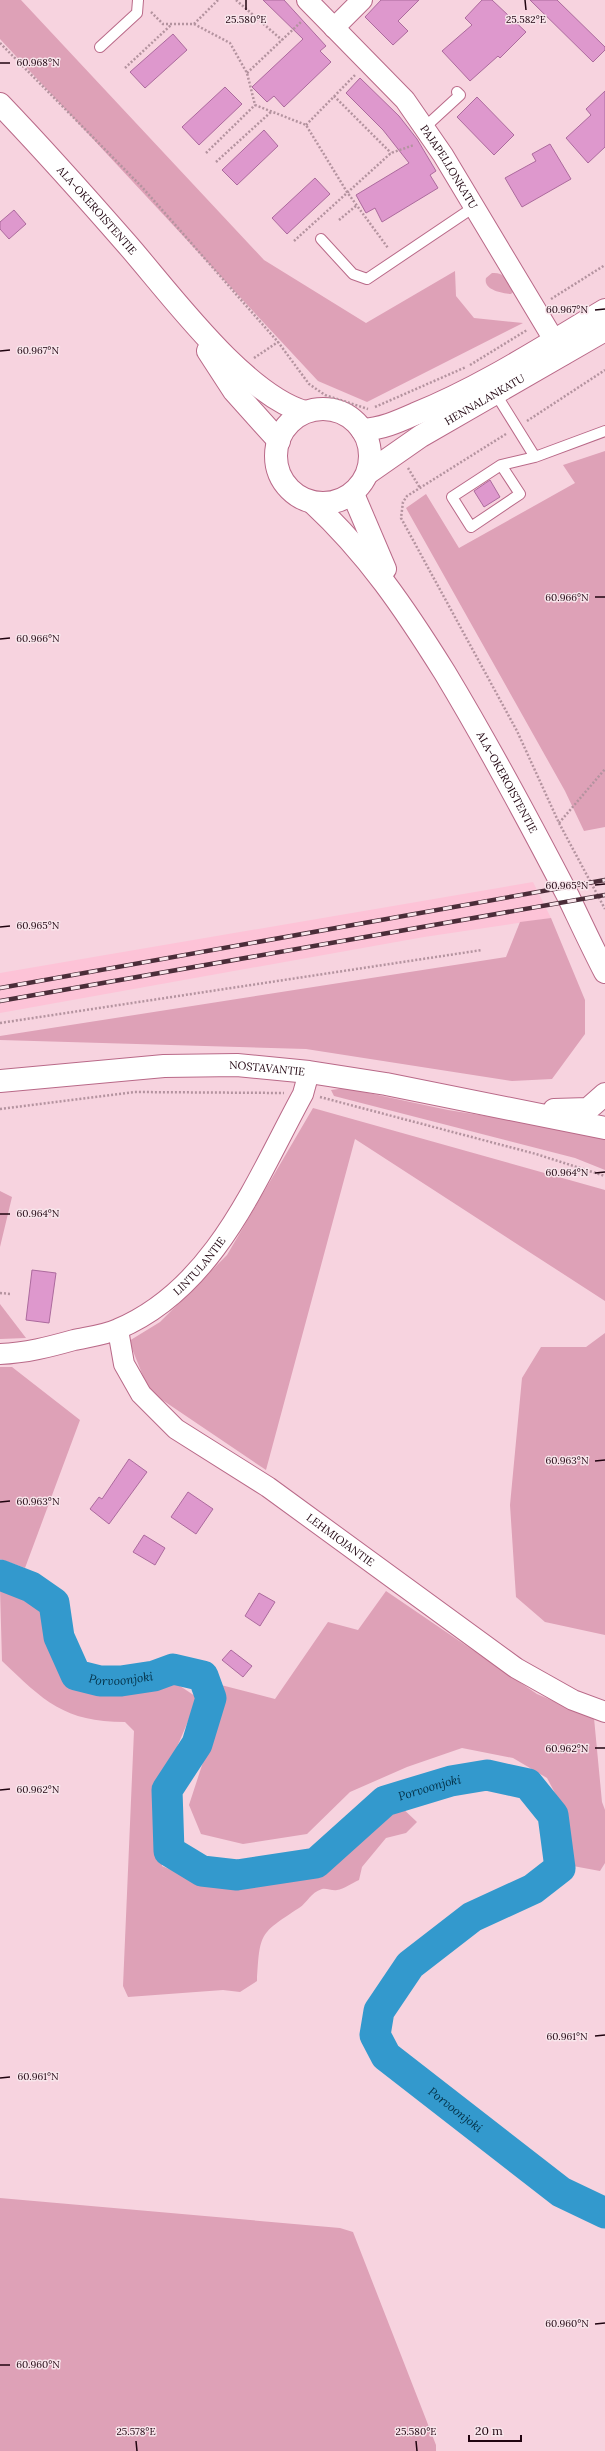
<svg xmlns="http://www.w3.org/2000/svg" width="605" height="2451" font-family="Lora,serif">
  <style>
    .built { fill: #fdc3d7 }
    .green { fill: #dea1b7 }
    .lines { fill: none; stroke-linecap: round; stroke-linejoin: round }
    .river { stroke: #3399cd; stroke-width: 31 }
    .building { fill: #de98cd; stroke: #ac6a9d }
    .service-casing { stroke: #b96988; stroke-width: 12 }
    .minor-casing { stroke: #b96988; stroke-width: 22 }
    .tertiary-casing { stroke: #b96988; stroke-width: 24 }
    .primary-casing { stroke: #b96988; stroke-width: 24 }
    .path { stroke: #b4939f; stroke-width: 2.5; stroke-dasharray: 2 2; stroke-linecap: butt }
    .service { stroke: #fff; stroke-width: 10 }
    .minor { stroke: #fff; stroke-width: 20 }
    .tertiary { stroke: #fff; stroke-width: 22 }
    .primary { stroke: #fff; stroke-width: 22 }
    .rail-casing { stroke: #4b2d39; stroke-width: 4.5 }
    .rail { stroke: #f8e5eb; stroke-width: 3; stroke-dasharray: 9; stroke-linecap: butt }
    .ticks { fill: none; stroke: #200410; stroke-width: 1.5 }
    .labels { text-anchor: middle; stroke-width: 3; stroke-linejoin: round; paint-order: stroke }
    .street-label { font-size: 11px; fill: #200410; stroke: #f8e5eb }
    .water-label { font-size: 12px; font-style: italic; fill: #043147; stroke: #f8e5eb }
    .ticks-label { font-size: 10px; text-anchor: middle; fill: #200410; stroke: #f8e5eb; stroke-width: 3; stroke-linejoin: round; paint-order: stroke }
  </style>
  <rect width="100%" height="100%" fill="#f7d3df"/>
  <path class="built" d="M533 882 551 918 424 937 0 1013V973Z"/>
  <path class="green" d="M0 0H21L264 260 366 323 455 271 456 296 474 318 523 323 367 402 318 381 0 39Z
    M492 273C506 272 507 281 513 292L511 294C502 293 483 290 486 278Z
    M605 451V827L584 831 565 791 406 508 426 494 459 548 575 483 563 465Z
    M551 918 585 1000V1034L552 1079 512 1081 306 1049 0 1040V1036L506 957 520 922Z
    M345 1088 448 1110 605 1135V1170L575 1158 334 1096 331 1090Z
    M313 1108 605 1190V1301L355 1139 266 1470 149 1391 129 1341 160 1322 227 1255Z
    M0 1191 12 1197 0 1247Z
    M0 1304 26 1338 0 1339Z
    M605 1333V1635L545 1622 516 1597 510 1505 522 1378 541 1347H586Z
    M0 1367H12L80 1420 25 1568 0 1559Z
    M0 1589 28 1601 42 1611 44 1634 68 1682 100 1695 171 1680 198 1698 162 1782V1866L188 1877 246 1886 314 1872 399 1805 417 1822 406 1833 386 1838 362 1867 359 1880C352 1883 344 1889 337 1890 332 1891 327 1888 322 1889 310 1893 308 1902 299 1908 259 1934 260 1933 257 1981L240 1992 223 1990 128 1997 123 1986 134 1731 125 1722C64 1722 44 1701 2 1661Z
    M386 1591 537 1694 594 1718 602 1802 605 1810V1863L600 1871 573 1866 564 1810 547 1778 513 1758 462 1748 407 1767 350 1792 307 1834 243 1844 201 1834 189 1805 218 1716 221 1685 275 1699 328 1622 358 1630Z
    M0 2198 340 2228 353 2232 436 2445V2451H0Z"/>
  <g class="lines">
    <path class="river" id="s1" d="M0 1575 31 1587 54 1603 59 1637 76 1675 100 1681H121L154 1676 173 1669 203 1676 211 1698 197 1744 167 1790 169 1851 202 1871 237 1875 316 1863 385 1801 451 1781 487 1775 528 1784 553 1815 560 1868 533 1889 472 1917 410 1965 379 2011 375 2035 386 2056 561 2192 605 2213"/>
  </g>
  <path class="building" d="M263 0H284L326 46 320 51 331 62 284 107 274 96 267 102 252 87 303 39Z
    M381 0H419L398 21 408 31 393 45 365 17Z
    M482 0H492L526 32 500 58 498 56 470 81 442 51 472 25 465 18Z
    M530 0H557L605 47V50L593 62Z
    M173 34 187 50 145 88 130 72Z
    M360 78 399 116 417 139 436 171 430 175 438 188 382 222 375 208 366 213 356 195 409 163 383 130 346 93Z
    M225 87 242 104 199 145 182 127Z
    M605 91V147L588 163 566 138 591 115 586 109Z
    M477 97 514 135 494 155 457 117Z
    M264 130 278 146 237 185 222 170Z
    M550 144 571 179 522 207 505 178 536 161 532 154Z
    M315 178 330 194 287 234 272 218Z
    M14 210 26 224 9 239 0 229V222Z
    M490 480 500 497 484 507 474 491Z
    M32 1270 56 1273 49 1323 26 1320Z
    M129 1459 147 1472 109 1524 90 1509 99 1497 102 1499Z
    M188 1492 213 1509 196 1534 171 1517Z
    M144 1535 165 1548 155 1565 133 1552Z
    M259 1593 275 1602 260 1626 245 1616Z
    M231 1650 252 1666 243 1677 222 1660Z"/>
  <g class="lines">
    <defs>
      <path id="service" d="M100 47 137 13 138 0
        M424 128 460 95 457 92
        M321 239 353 274 367 279 474 207
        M494 391 535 457
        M501 465 520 494 471 527 452 497 501 465 535 457 605 431"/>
      <g id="minor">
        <path id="s2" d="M307 0 405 100 443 155 563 355"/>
        <path d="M334 28 362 0"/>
        <path id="s3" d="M118 1330 124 1364 141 1394 176 1429 268 1487 516 1668 573 1700 605 1712"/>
        <path id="s4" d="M0 1354C26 1353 49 1347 74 1340 88 1337 105 1335 118 1329 215 1288 256 1180 303 1094L309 1072"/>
      </g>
      <g id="tertiary">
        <path d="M362 430C381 429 397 422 415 414 482 387 543 347 605 310"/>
        <path id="s5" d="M368 473 421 436 605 330"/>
        <path id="s6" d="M0 1081 164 1066 237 1065 309 1072 386 1084 605 1128"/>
        <path d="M554 1110 588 1109 605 1094"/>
      </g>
      <g id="primary">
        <path id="s7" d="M0 104C43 149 85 196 126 243 169 292 243 394 305 412"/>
        <path d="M208 351 234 391 279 441"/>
        <circle cx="323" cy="456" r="47"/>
        <path d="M353 494 385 569"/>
        <path id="s8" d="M312 502C368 554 405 609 445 673 489 746 529 821 568 896 580 921 592 947 605 972"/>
      </g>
    </defs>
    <use href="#service" class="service-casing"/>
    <use href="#minor" class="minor-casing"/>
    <use href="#tertiary" class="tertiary-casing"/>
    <use href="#primary" class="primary-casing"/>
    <path class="path" d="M236 0 282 40
      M151 12 163 24H194L230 43 247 73 255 105 306 125 347 192 388 248
      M194 24 218 0
      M0 43 142 187 278 342 309 384 325 395 368 409
      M125 68 171 25
      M247 73 302 21
      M334 96 391 153
      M306 125 356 74
      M206 153 255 105
      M216 162 272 111
      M339 220 357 205
      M294 241 391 153 414 145
      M551 299 605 265
      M254 358 278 342
      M470 365 527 330
      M375 407 466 367
      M527 421 605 370
      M506 434 407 496 403 502 401 518 517 731 559 823 605 909
      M408 468 420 488
      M559 823 605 769
      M0 1023 482 950
      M320 1097 536 1154 605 1176
      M0 1109 134 1092 284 1093
      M0 1293 11 1294"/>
    <use href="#service" class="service"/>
    <use href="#minor" class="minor"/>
    <use href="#tertiary" class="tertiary"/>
    <use href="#primary" class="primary"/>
    <defs>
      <path id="rail" d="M0 988 605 880
        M0 1001 605 895"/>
    </defs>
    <use href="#rail" class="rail-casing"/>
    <use href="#rail" class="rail"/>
  </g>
  <path class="ticks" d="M246 0V10M525 0 526 10M0 63H10M595 310 605 309M0 351 10 350M595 597H605M0 639 10 638M595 885 605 884M0 927 10 926M595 1173 605 1172M0 1214H10M595 1461 605 1460M0 1502 10 1501M595 1748H605M0 1790 10 1789M595 2036 605 2035M0 2078 10 2077M595 2324 605 2323M0 2365H10M136 2441 137 2451M416 2441 417 2451"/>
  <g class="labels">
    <g class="street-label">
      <text dy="4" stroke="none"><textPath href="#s2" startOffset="220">PAJAPELLONKATU</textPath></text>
      <text dy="4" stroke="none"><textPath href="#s7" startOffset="144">ALA-OKEROISTENTIE</textPath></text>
      <text dy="4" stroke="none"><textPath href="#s5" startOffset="138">HENNALANKATU</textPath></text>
      <text dy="4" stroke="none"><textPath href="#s8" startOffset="343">ALA-OKEROISTENTIE</textPath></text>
      <text dy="4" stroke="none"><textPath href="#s6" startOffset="268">NOSTAVANTIE</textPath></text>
      <text dy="4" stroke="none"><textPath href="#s4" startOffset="225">LINTULANTIE</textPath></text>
      <text dy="4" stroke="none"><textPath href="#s3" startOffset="317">LEHMIOJANTIE</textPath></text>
    </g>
    <g class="water-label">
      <text dy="4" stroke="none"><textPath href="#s1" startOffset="183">Porvoonjoki</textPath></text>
      <text dy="4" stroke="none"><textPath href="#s1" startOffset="748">Porvoonjoki</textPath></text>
      <text dy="4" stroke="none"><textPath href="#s1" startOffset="1313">Porvoonjoki</textPath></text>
    </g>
  </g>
  <g class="ticks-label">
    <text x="246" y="23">25.580°E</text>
    <text x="526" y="23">25.582°E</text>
    <text x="38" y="66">60.968°N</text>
    <text x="567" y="313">60.967°N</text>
    <text x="38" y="354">60.967°N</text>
    <text x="567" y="601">60.966°N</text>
    <text x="38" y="642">60.966°N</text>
    <text x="567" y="889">60.965°N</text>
    <text x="38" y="929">60.965°N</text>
    <text x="567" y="1176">60.964°N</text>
    <text x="38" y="1217">60.964°N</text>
    <text x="567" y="1464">60.963°N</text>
    <text x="38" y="1505">60.963°N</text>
    <text x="567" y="1752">60.962°N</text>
    <text x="38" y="1793">60.962°N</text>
    <text x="567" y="2040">60.961°N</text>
    <text x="38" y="2080">60.961°N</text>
    <text x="567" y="2327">60.960°N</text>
    <text x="38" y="2368">60.960°N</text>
    <text x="136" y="2435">25.578°E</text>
    <text x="416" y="2435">25.580°E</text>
  </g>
  <path d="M469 2435v6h52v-6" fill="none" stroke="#200410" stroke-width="2"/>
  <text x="475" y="2435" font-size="12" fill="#200410" stroke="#f8e5eb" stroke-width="3" paint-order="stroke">20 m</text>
</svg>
